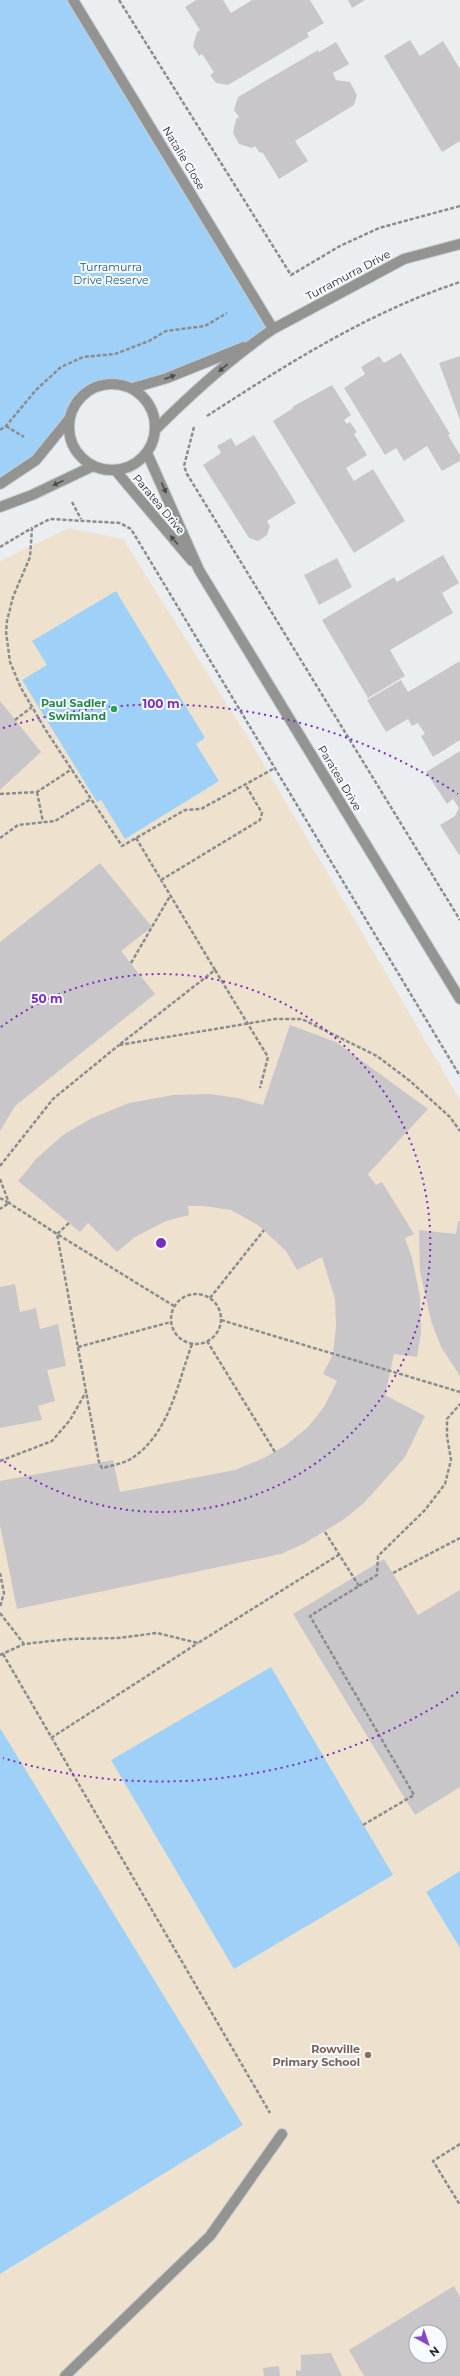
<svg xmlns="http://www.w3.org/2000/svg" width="460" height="2376" font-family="Montserrat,sans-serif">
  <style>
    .education { fill: #eee2ce; fill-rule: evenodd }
    .green { fill: #9fd1f8 }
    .building { fill: #c9c6ca; fill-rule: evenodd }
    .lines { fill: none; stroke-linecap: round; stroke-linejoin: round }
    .service-casing { stroke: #c6cacd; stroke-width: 12 }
    .minor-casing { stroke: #c6cacd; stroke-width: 12 }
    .path { stroke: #8a8d8f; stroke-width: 2.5; stroke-dasharray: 4 2; stroke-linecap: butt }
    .service { stroke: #939492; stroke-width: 10 }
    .minor { stroke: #939492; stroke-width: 10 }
    .oneway { fill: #4b4c4c }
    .ring { fill: none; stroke: #7b2cbf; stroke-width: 2; stroke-dasharray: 2 4 }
    .leisure-dot { fill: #2e9e5b; stroke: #f7fbff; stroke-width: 1.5 }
    .education-dot { fill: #8d6e63; stroke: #f7fbff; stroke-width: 1.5 }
    .labels { text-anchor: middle; stroke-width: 4; stroke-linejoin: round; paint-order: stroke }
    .street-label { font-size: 11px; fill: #242627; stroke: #f7fbff }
    .park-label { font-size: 11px; fill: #195781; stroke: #f7fbff }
    .leisure-label { font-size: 11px; font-weight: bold; fill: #27864d; stroke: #f7fbff; text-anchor: end }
    .education-label { font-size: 11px; font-weight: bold; fill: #785e54; stroke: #f7fbff; text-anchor: end }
    .centre { fill: #7b2cbf; stroke: #f7fbff; stroke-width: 2 }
    .ring-label { font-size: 12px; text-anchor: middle; font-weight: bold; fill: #7b2cbf; stroke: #f7fbff; stroke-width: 4; stroke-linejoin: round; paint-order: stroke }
  </style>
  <rect width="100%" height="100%" fill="#eaeef1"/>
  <path class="education" d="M69 528 123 539 252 744 460 1100V2376H0V561ZM416 2332H440V2356H416Z"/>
  <path class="green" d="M0 0H73L273 329 253 343 133 388C112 381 87 383 74 405 72 410 71 415 68 419 60 431 51 442 42 453 32 465 13 474 0 483Z
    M116 591 205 738 196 744 219 781 125 839 101 800 97 802 22 680 47 665 32 641Z
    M271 1667 393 1875 234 1969 111 1760Z
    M0 1728 243 2125 0 2274Z
    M460 1871V1948L426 1892Z"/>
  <path class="building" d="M196 0H223L231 13 252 0H310L324 23 307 33 309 37 228 85 216 83 210 75 214 72 202 54 199 56 193 46 197 32 200 30 185 7Z
    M348 0H365L352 8Z
    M410 40 420 56 443 41 460 69V141L442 152 384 56Z
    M336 42 349 64 333 73 336 80 350 82 357 95 354 105 295 141 308 161 279 179 263 153 259 152 255 146 252 148 239 144 233 133 236 119 239 117 234 110 238 97 318 50 319 52Z
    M401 353 450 434 448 435 460 455V461L442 471 427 446 404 461 396 448 385 455 344 388 365 374 361 367 379 356 384 363Z
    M460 356V420L439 363Z
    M332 385 351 415 344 420 347 424 350 422 357 432 354 434 367 455 346 468 354 481 373 469 405 521 354 553 273 421 293 408 292 407Z
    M254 435 296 503 267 521 270 526 267 535 258 541 249 538 203 465 221 453 217 446 231 438 236 446Z
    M443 555 459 583 442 593 453 613 390 650 405 676 368 698 322 620 394 577 397 582Z
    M337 558 352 587 319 605 304 575Z
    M460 661V740L433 757 421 736 425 734 418 723 412 726 408 719 386 732 367 700 401 680 408 692Z
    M0 701 41 752 0 790Z
    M460 751V854L459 855 440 825 455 816 459 808 453 799 447 804 426 772Z
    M100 863 152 927 121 951 155 994 15 1106 0 1131V942Z
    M290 1025 336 1042 428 1109 368 1174 376 1185 382 1182 414 1234 405 1238 412 1258 420 1296 421 1333 417 1357 394 1354 385 1395 425 1416 405 1457 364 1503 343 1520 305 1543 281 1554 17 1609 0 1525V1481L113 1460 120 1492 235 1470 264 1458 286 1445 308 1427 324 1407 337 1381 323 1374 333 1354 336 1327 335 1299 322 1257 297 1270 286 1251 258 1225 231 1210 203 1206H188L189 1215 166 1221 135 1237 117 1252 88 1223 80 1232 18 1181 37 1158 63 1135 92 1118 129 1103 173 1095 209 1094 238 1098 263 1105Z
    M458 1221H460V1376L441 1347 431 1321 420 1271 419 1230 456 1234Z
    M15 1284 20 1312 36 1308 40 1329 58 1324 66 1366 47 1370 55 1401 38 1406 42 1420 0 1428V1287Z
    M384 1559 418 1615 460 1590V1787L415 1815 293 1614Z
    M454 2286 460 2297V2376H364L349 2350ZM416 2332H440V2356H416Z
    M331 2353 342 2376H296V2370L301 2371V2355Z
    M279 2366 280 2376H264L263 2368Z"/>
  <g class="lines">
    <defs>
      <path id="service" d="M65 2376 210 2236 282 2134"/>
      <path id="minor" d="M73 0 273 329
        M69 427a43 43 0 1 1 86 0a43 43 0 1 1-86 0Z
        M133 388 167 378 244 347
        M156 429C192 393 231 358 273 329L404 259 460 244
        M147 453 199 570 460 999
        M116 471 192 561
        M0 484 36 460 70 418
        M0 507 32 495 93 466"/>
    </defs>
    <use href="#service" class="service-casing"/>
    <use href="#minor" class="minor-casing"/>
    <path class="path" d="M119 0 291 275 340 246 379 228 460 206
      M207 416C287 364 369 312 460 282
      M6 426 24 437
      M194 427 184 466 187 474 460 920
      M0 430 6 426 36 390 61 367 83 357 115 354 149 341 166 331 205 326 227 313
      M72 502 81 519
      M0 547 32 528
      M15 720 32 707
      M273 769 201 809 185 810 122 846 45 729 21 688 10 662 6 632 7 621 13 597 30 557 32 528 50 519 120 523 131 529 460 1076
      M37 792 43 822
      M0 794 37 792 72 769
      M0 838 18 825 55 821 91 799
      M136 838 215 970 119 1045 275 1019H302L377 1056 410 1081 450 1117 460 1131
      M161 880 260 820 262 813 245 784
      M131 963 170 896
      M215 970 268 1057 260 1088
      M0 1166 53 1099 119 1045
      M0 1179 9 1203 57 1234 99 1462 102 1468C110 1466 121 1464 129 1460 169 1436 177 1385 192 1344
      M0 1198 9 1203 0 1209
      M69 1223 57 1234 174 1306
      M171 1319a25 25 0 1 1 50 0a25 25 0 1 1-50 0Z
      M210 1298 264 1230
      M221 1320 460 1392
      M207 1341 275 1452
      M78 1347 171 1322
      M0 1461 52 1441 70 1420 86 1392
      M325 1532 359 1586
      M0 1573 4 1593 0 1607
      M393 1573 460 1538
      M0 1613 24 1644 70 1639 118 1638 157 1633 198 1643 340 1554
      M3 1654 270 2113
      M0 1655 24 1644
      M51 1738 198 1643
      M363 1825 414 1795 310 1616 377 1575 378 1556 425 1510 445 1484 451 1460 447 1436V1419L460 1404
      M460 2144 433 2161 460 2205"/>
    <use href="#service" class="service"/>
    <use href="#minor" class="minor"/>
  </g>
  <defs><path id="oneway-solid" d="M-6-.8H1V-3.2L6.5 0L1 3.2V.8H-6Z"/></defs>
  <g class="oneway">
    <use href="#oneway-solid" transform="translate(223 368) rotate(140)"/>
    <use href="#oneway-solid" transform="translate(170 377) rotate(-21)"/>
    <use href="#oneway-solid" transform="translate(58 483) rotate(155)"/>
    <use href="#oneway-solid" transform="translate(164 488) rotate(66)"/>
    <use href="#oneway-solid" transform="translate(174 540) rotate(-131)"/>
  </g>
  <g class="ring">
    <path d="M1 1027A269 269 0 1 1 1 1459"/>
    <path d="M458 1692A539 539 0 0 1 3 1758M3 728A539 539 0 0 1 458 794"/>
  </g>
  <circle class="leisure-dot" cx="114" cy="709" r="4"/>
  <circle class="education-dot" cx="368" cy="2055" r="4"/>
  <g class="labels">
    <g class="street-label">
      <text transform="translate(184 158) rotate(59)" y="4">Natalie Close</text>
      <text transform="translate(348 275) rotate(-28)" y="4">Turramurra Drive</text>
      <text transform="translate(159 504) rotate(50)" y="4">Paratea Drive</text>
      <text transform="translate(340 778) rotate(59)" y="4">Paratea Drive</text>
    </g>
    <g class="park-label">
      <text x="111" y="271">Turramurra<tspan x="111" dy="13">Drive Reserve</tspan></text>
    </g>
    <g class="leisure-label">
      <text x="106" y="707">Paul Sadler<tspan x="106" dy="13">Swimland</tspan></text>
    </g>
    <g class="education-label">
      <text x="360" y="2053">Rowville<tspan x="360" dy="13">Primary School</tspan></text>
    </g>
  </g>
  <circle cx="161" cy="1243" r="6" class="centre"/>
  <g class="ring-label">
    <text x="161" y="708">100 m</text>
    <text x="47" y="1003">50 m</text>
  </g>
  <g transform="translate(428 2344) rotate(140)"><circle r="19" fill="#f7fbff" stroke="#a3a6a9"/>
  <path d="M0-3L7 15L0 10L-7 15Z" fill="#8449bf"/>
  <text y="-6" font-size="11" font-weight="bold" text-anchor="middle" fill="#242627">N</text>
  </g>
</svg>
